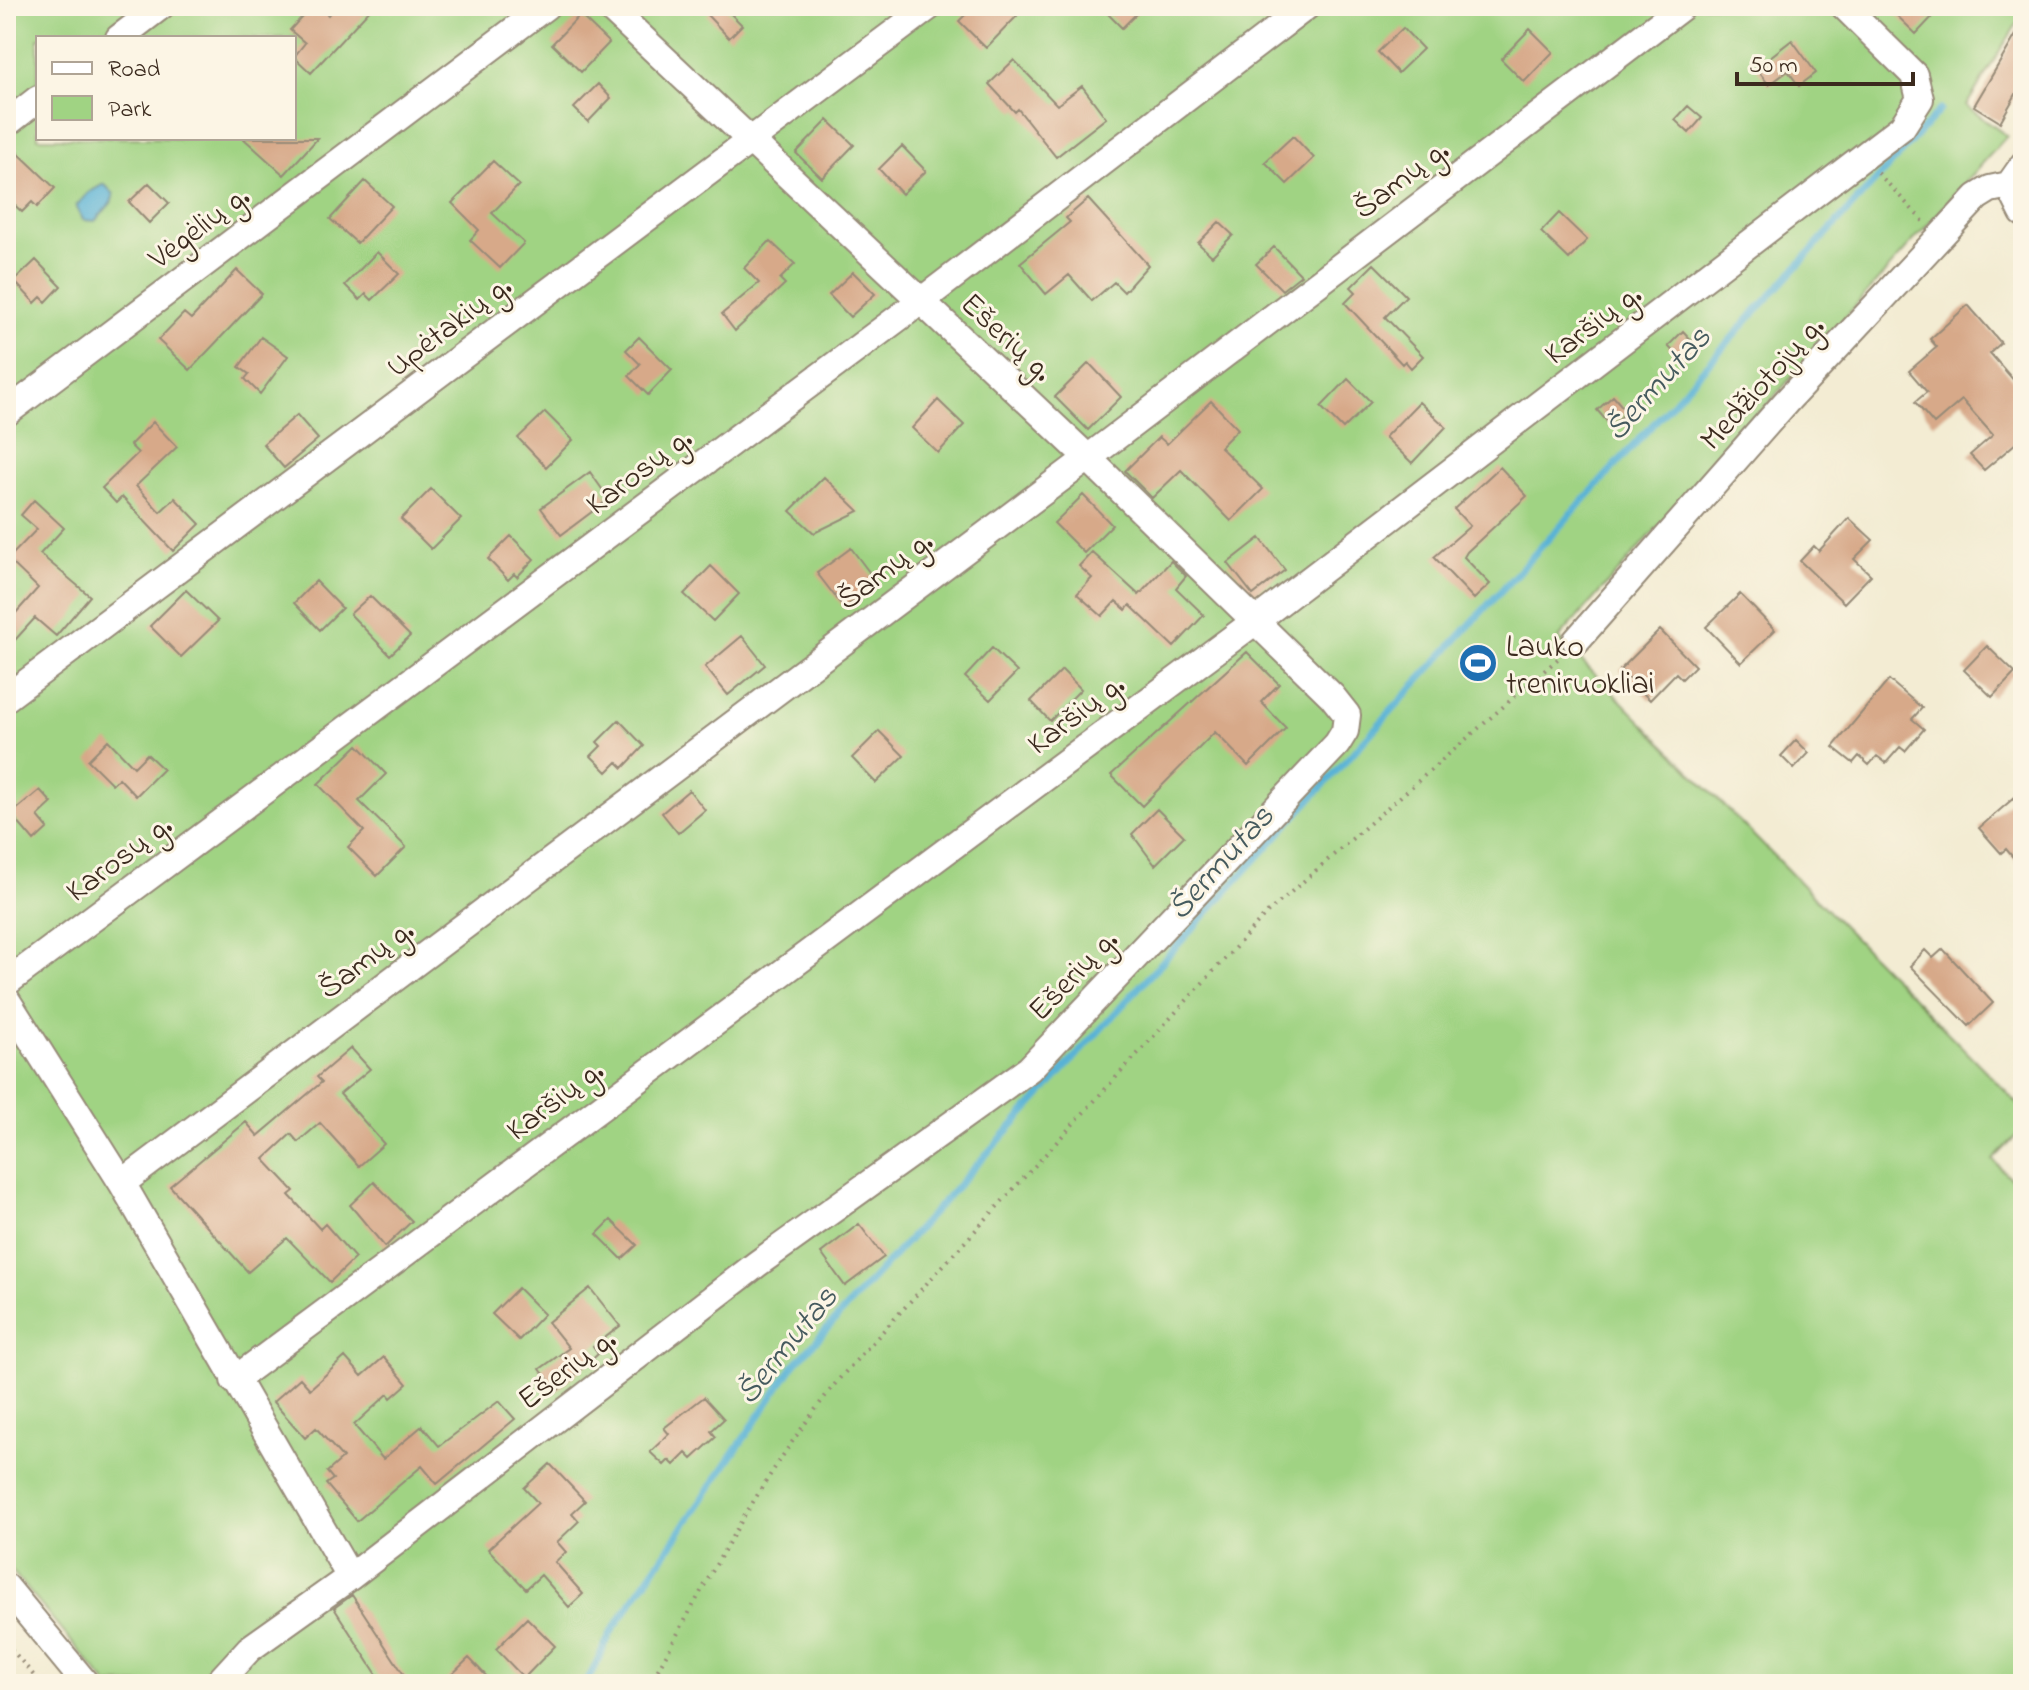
<svg xmlns="http://www.w3.org/2000/svg" width="2029" height="1690" font-family="'Indie Flower',sans-serif">
  <style>
    .green { fill: #a0d383; stroke: #6e7e50; stroke-width: 2; fill-rule: evenodd }
    .water { fill: #58b2d6; stroke: #4a6e7a; stroke-width: 2 }
    .lines { fill: none; stroke-linecap: round; stroke-linejoin: round }
    .stream { stroke: #58b2d6; stroke-width: 7 }
    .building { fill: #d7a989 }
    .minor-casing { stroke: #978b78; stroke-width: 30 }
    .path { stroke: #978b78; stroke-width: 4; stroke-dasharray: 2 6; stroke-linecap: butt }
    .minor { stroke: #fff; stroke-width: 26 }
    .labels { text-anchor: middle; stroke-width: 6; stroke-linejoin: round; paint-order: stroke }
    .street-label { font-size: 32px; fill: #3b2a1e; stroke: #fcf5e5 }
    .poi-label { font-size: 32px; fill: #3b2a1e; stroke: #fcf5e5; text-anchor: start }
    .water-label { font-size: 34px; font-style: italic; fill: #455a5e; stroke: #fcf5e5 }
  </style>
  <rect width="100%" height="100%" fill="#fcf5e5"/>
  <filter id="ink" filterUnits="userSpaceOnUse"><feTurbulence type="fractalNoise" baseFrequency=".0125" numOctaves="2"/><feDisplacementMap in="SourceGraphic" scale="16" xChannelSelector="R" yChannelSelector="G"/><feConvolveMatrix kernelMatrix="1 2 1 2 8 2 1 2 1" color-interpolation-filters="sRGB"/></filter>
  <filter id="wash" filterUnits="userSpaceOnUse"><feTurbulence type="fractalNoise" baseFrequency=".006" numOctaves="4" result="noise"/><feDisplacementMap in="SourceGraphic" scale="32" xChannelSelector="R" yChannelSelector="G"/><feGaussianBlur stdDeviation="1.8" result="paint"/><feColorMatrix in="noise" values="0 0 0 0 0 0 0 0 0 0 0 0 0 0 0 0 0 1.4 0 .05"/><feComposite in="paint" operator="in"/></filter>
  <g filter="url(#wash)">
    <rect width="100%" height="100%" fill="#f3ecd3"/>
    <path class="green" d="M6 6H2023V14L1966 106 2007 136 1559 638 2023 1109V1129L1993 1160 2023 1192V1684H107L6 1564ZM38 38H294V138H38Z"/>
    <path class="water" d="M104 184 114 194 111 203 95 221 83 220 76 206 88 193Z"/>
    <g class="lines">
      <path class="stream" d="M586 1684 612 1631 794 1365 1940 110"/>
    </g>
    <g id="blocks">
      <path class="building" d="M312 6H319L328 15 336 6H373L311 73 294 57 305 43 290 30Z
        M716 6H723L742 25 729 38 707 15Z
        M974 6H1006L1017 16 986 48 959 21Z
        M1100 6H1144L1122 28Z
        M1887 6H1925L1934 15 1916 34Z
        M580 15 609 43 581 72 552 44Z
        M2023 23V82L2000 122 1974 106Z
        M1403 28 1423 49 1398 73 1378 52Z
        M1530 29 1553 52 1524 82 1501 59Z
        M1792 40 1816 73 1799 86 1788 71 1769 85 1756 68Z
        M1014 60 1057 105 1082 86 1106 118 1056 157 1018 109 1015 112 989 84Z
        M598 84 611 98 588 122 574 108Z
        M1688 106 1702 118 1689 133 1675 120Z
        M828 120 854 145 822 178 796 153Z
        M1293 136 1314 158 1287 184 1265 162Z
        M243 138H318L284 175Z
        M902 146 926 171 902 194 879 169Z
        M17 152 55 188 37 207 32 202 22 212 6 197V163Z
        M493 161 519 185 492 213 524 243 500 268 470 240 479 230 452 203Z
        M365 181 392 206 357 243 330 219Z
        M149 183 169 203 149 223 129 202Z
        M1088 199 1148 265 1124 292 1114 282 1092 301 1069 275 1046 294 1020 263 1070 222 1066 218Z
        M1559 213 1587 240 1569 259 1541 232Z
        M1219 222 1233 235 1212 256 1198 243Z
        M770 241 795 264 780 279 785 284 735 331 722 314 759 283 744 268Z
        M1274 247 1301 275 1282 290 1256 264Z
        M377 252 399 274 372 300 366 294 360 300 345 285Z
        M36 260 61 286 46 302 41 297 35 303 14 281Z
        M1374 264 1406 296 1385 317 1423 356 1411 368 1405 361 1402 364 1345 303 1356 292 1351 287Z
        M237 270 262 294 190 370 158 340 184 313 191 319Z
        M853 272 875 294 850 317 829 295Z
        M1968 305 2001 343 1990 353 2023 391V437L1984 470 1970 455 1993 435 1962 400 1934 424 1915 402 1927 392 1909 371 1937 347 1930 339Z
        M1683 331 1697 346 1681 360 1668 346Z
        M261 337 288 356 260 394 245 379 249 374 239 367Z
        M639 337 672 370 648 395 629 376 640 364 626 350Z
        M1089 363 1121 397 1088 430 1055 397Z
        M1348 379 1371 402 1343 429 1321 407Z
        M1613 396 1627 412 1611 426 1597 410Z
        M938 400 964 425 938 453 912 428Z
        M1211 401 1238 429 1220 447 1263 489 1231 521 1181 470 1152 498 1125 471 1159 437 1167 444Z
        M1419 402 1446 427 1412 463 1385 437Z
        M545 412 573 440 546 467 518 438Z
        M297 415 318 439 284 468 263 444Z
        M153 422 177 447 136 486 160 512 175 498 200 524 173 551 122 497 116 503 102 488 138 453 130 445Z
        M1500 467 1527 496 1467 552 1464 557 1490 584 1474 599 1434 557 1470 526 1454 509Z
        M590 472 609 499 561 535 541 508Z
        M824 477 859 511 814 533 790 511Z
        M431 489 461 519 431 549 401 519Z
        M1083 495 1112 525 1084 553 1054 523Z
        M34 500 64 528 40 554 90 596 56 636 35 618 6 650V624L38 588 8 559 37 529 21 515Z
        M1849 518 1873 540 1854 559 1871 575 1844 603 1800 561 1814 546 1819 551Z
        M511 536 534 559 517 577 514 574 508 580 488 559Z
        M1260 538 1285 570 1253 595 1228 563Z
        M851 548 878 584 844 608 817 573Z
        M1092 552 1139 595 1171 561 1186 576 1176 588 1204 615 1174 647 1130 605 1126 610 1116 601 1102 616 1077 594 1092 578 1079 566Z
        M711 566 739 594 713 621 684 594Z
        M316 581 342 608 320 630 294 603Z
        M186 590 218 621 181 657 150 626Z
        M1740 594 1775 630 1741 663 1706 627Z
        M370 596 410 636 390 655 350 614Z
        M1660 630 1695 666 1682 679 1676 673 1650 700 1620 670Z
        M742 636 765 665 728 695 705 667Z
        M1987 646 2015 673 1992 697 1964 670Z
        M992 648 1017 672 990 700 965 677Z
        M1247 652 1279 684 1261 702 1286 728 1248 766 1215 732 1142 806 1111 775Z
        M1062 670 1081 689 1050 721 1031 701Z
        M1889 680 1922 708 1912 719 1924 729 1905 751 1900 747 1886 763 1877 756 1869 765 1859 756 1853 763 1833 747Z
        M619 720 644 746 623 768 617 762 607 772 591 756 601 746 597 742Z
        M879 731 904 756 876 783 852 758Z
        M108 740 134 767 147 754 163 769 136 796 119 778 112 784 88 760Z
        M1796 740 1809 753 1794 769 1781 756Z
        M358 745 386 774 359 801 406 847 377 876 348 847 364 831 318 784Z
        M40 790 52 803 38 816 48 828 34 841 11 814Z
        M689 790 705 810 678 833 662 813Z
        M2023 790V869L2006 849 2001 853 1979 828Z
        M1157 809 1184 836 1155 865 1132 834Z
        M1943 949 1993 1003 1969 1026 1910 966 1925 950 1933 958Z
        M351 1048 370 1069 340 1094 384 1144 359 1166 320 1123 298 1142 291 1134 264 1159 294 1191 289 1195 320 1229 325 1224 355 1258 330 1282 287 1238 248 1272 170 1186 246 1122 258 1136 322 1082 317 1077Z
        M374 1182 412 1221 385 1247 350 1205Z
        M611 1220 637 1245 622 1259 597 1234Z
        M859 1224 884 1257 845 1286 821 1253Z
        M518 1288 544 1314 519 1340 492 1314Z
        M590 1288 620 1326 593 1347 598 1354 557 1391 540 1369 569 1348 548 1322Z
        M345 1357 362 1376 384 1357 407 1384 391 1398 388 1394 354 1425 383 1459 422 1426 439 1446 499 1401 515 1419 437 1484 422 1466 357 1521 326 1484 333 1479 327 1472 343 1458 316 1428 305 1438 273 1402 300 1378 310 1389Z
        M704 1397 724 1419 711 1431 716 1437 692 1459 686 1453 674 1465 669 1460 664 1465 650 1452 669 1434 664 1428Z
        M550 1464 585 1501 572 1513 579 1521 557 1542 566 1552 555 1562 583 1594 569 1607 541 1575 526 1589 488 1549 538 1503 524 1488Z
        M352 1595 391 1655 410 1684H383L334 1608Z
        M527 1618 555 1646 524 1678 496 1649Z
        M469 1658 494 1684H442Z"/>
    </g>
  </g>
  <g filter="url(#ink)">
    <use href="#blocks" fill-opacity="0" stroke="#978b78" stroke-width="2"/>
    <g class="lines">
      <defs>
        <path id="minor" d="M119 38 161 6
          M6 124 38 99
          M2009 185 2023 213
          M6 413 546 6
          M1576 641 1786 402 1977 197 1990 189 2009 185 2023 165
          M6 698 930 6
          M6 983 921 301 1307 6
          M6 999 122 1183 350 1577
          M122 1183 1088 458 1683 6
          M234 1380 1253 623 1902 127 1920 99 1914 75 1844 6
          M6 1587 86 1684
          M217 1684 249 1649 350 1577 757 1264 1029 1069 1337 744 1345 731 1347 715 1332 696 1088 458 608 6"/>
      </defs>
      <use href="#minor" class="minor-casing"/>
      <path class="path" d="M1878 173 1924 222
        M6 1643 41 1684
        M650 1684C708 1579 763 1473 839 1379L1266 914 1560 657"/>
      <use href="#minor" class="minor"/>
    </g>
  </g>
  <defs>
    <symbol id="stadium-disc" viewBox="-11 -11 22 22"><circle r="9.5" fill="#1f6fb2" stroke="#fcf5e5"/><path d="M0-5a6.5 5 0 1 0 0 10a6.5 5 0 1 0 0-10ZM-3.5-1.8h7v3.6h-7Z" fill="#fff"/></symbol>
  </defs>
  <g fill-rule="evenodd">
    <use href="#stadium-disc" x="1456" y="641" width="44" height="44"/>
  </g>
  <g class="labels">
    <g class="street-label">
      <text transform="translate(1400 178) rotate(-37)" y="11">Šamų g.</text>
      <text transform="translate(198 226) rotate(-37)" y="11">Vėgėlių g.</text>
      <text transform="translate(1592 323) rotate(-37)" y="11">Karšių g.</text>
      <text transform="translate(448 325) rotate(-37)" y="11">Upėtakių g.</text>
      <text transform="translate(1008 336) rotate(43)" y="11">Ešerių g.</text>
      <text transform="translate(1761 382) rotate(-48)" y="11">Medžiotojų g.</text>
      <text transform="translate(638 470) rotate(-37)" y="11">Karosų g.</text>
      <text transform="translate(884 569) rotate(-37)" y="11">Šamų g.</text>
      <text transform="translate(1075 713) rotate(-37)" y="11">Karšių g.</text>
      <text transform="translate(118 857) rotate(-37)" y="11">Karosų g.</text>
      <text transform="translate(365 958) rotate(-37)" y="11">Šamų g.</text>
      <text transform="translate(1072 974) rotate(-46)" y="11">Ešerių g.</text>
      <text transform="translate(554 1099) rotate(-37)" y="11">Karšių g.</text>
      <text transform="translate(566 1368) rotate(-37)" y="11">Ešerių g.</text>
    </g>
    <g class="poi-label">
      <text x="1506" y="656">Lauko<tspan x="1506" dy="37">treniruokliai</tspan></text>
    </g>
    <g class="water-label">
      <text transform="translate(1656 382) rotate(-48)" y="12">Šermutas</text>
      <text transform="translate(1219 861) rotate(-48)" y="12">Šermutas</text>
      <text transform="translate(785 1344) rotate(-51)" y="12">Šermutas</text>
    </g>
  </g>
  <rect width="2029" height="1690" fill="none" stroke="#fcf5e5" stroke-width="32"/>
  <rect x="36" y="36" width="260" height="104" fill="#fcf5e5" stroke="#afa495" stroke-width="2"/>
  <rect x="52" y="62" width="40" height="12" fill="#ffffff" stroke="#afa495" stroke-width="2"/>
  <text x="108" y="76" font-size="24" fill="#3b2a1e">Road</text>
  <rect x="52" y="96" width="40" height="24" fill="#a0d383" stroke="#afa495" stroke-width="2"/>
  <text x="108" y="116" font-size="24" fill="#3b2a1e">Park</text>
  <path d="M1737 72v12h176v-12" fill="none" stroke="#3b2a1e" stroke-width="4"/>
  <text x="1749" y="72" font-size="24" fill="#3b2a1e" stroke="#fcf5e5" stroke-width="6" paint-order="stroke">50 m</text>
</svg>
